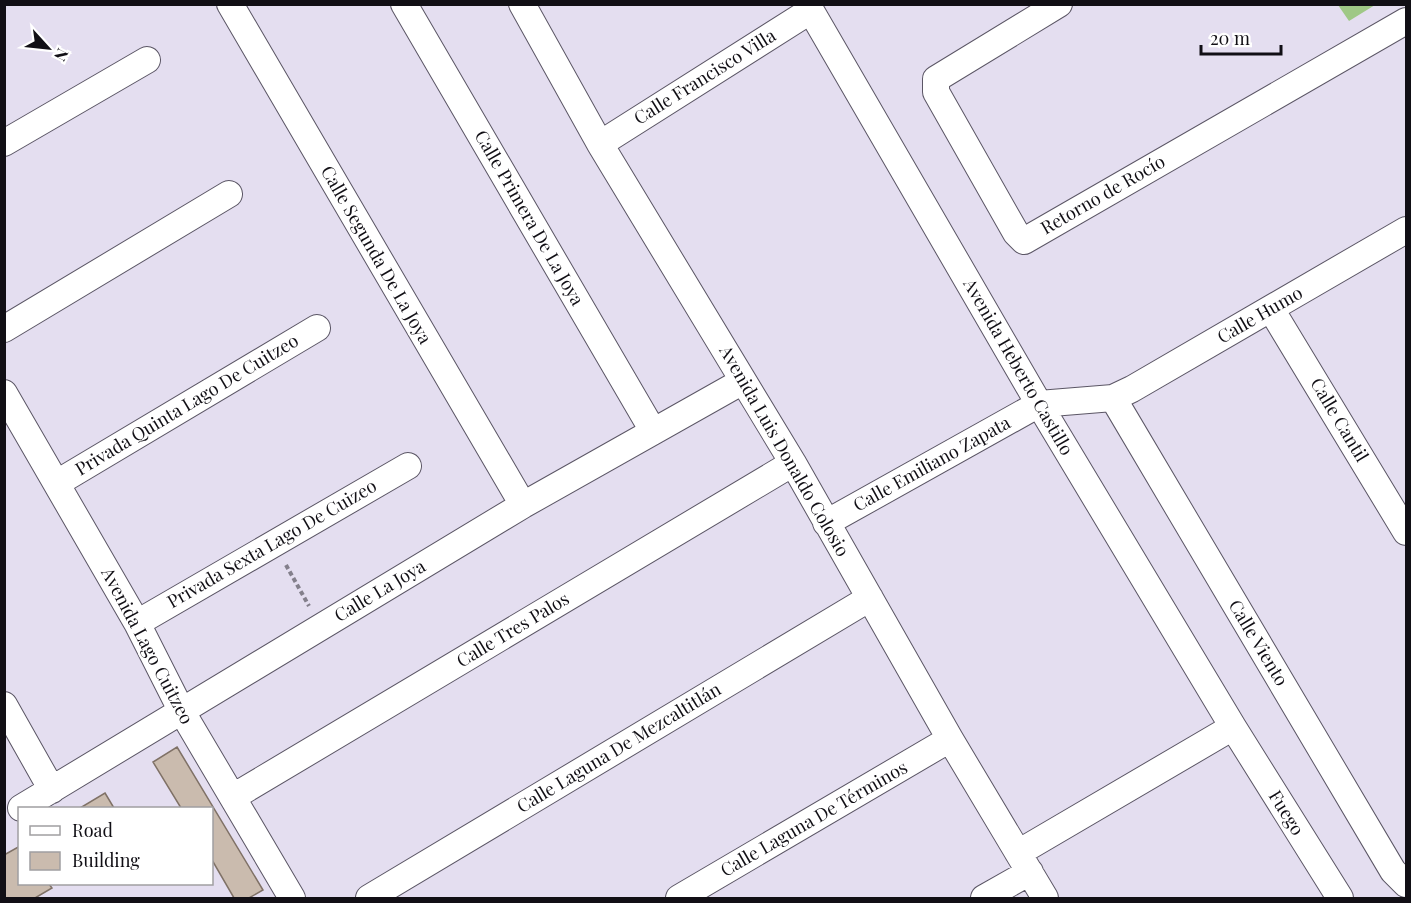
<svg xmlns="http://www.w3.org/2000/svg" width="1411" height="903" font-family="'Playfair Display',serif">
  <style>
    .green { fill: #9fc886 }
    .building { fill: #cabbae; stroke: #7f7166; stroke-width: 1.5 }
    .lines { fill: none; stroke-linecap: round; stroke-linejoin: round }
    .street-casing { stroke: #5b5665; stroke-width: 28 }
    .path { stroke: #837f8b; stroke-width: 4; stroke-dasharray: 4.5 3; stroke-linecap: butt }
    .street { stroke: #fff; stroke-width: 26 }
    .labels { text-anchor: middle; stroke-width: 4.5; stroke-linejoin: round; paint-order: stroke }
    .street-label { font-size: 18px; fill: #110f15; stroke: #fff }
  </style>
  <rect width="100%" height="100%" fill="#e4def0"/>
  <path class="green" d="M1338 5H1375L1349 21Z"/>
  <path class="building" d="M177 747 263 890 249 898H234L212 860V808H181L153 762Z
    M105 793 114 808H80Z
    M20 846V884H49L52 888 35 898H4V855Z"/>
  <g class="lines">
    <defs>
      <path id="street" d="M230 4 523 505
        M404 4 653 431
        M522 4 600 144 793 463 950 739 1045 898
        M807 4 1039 404 1233 727 1340 898
        M1059 4 936 79V92L1016 233 1024 241 1406 21
        M4 143 147 60
        M600 144 810 11
        M1271 309 1406 532
        M4 329 229 194
        M4 393 137 623 181 710 292 898
        M1113 398 1393 871 1406 884
        M57 483 317 328
        M826 523 1039 404 1113 398 1132 389 1406 230
        M137 623 408 466
        M4 705 52 790
        M233 797 793 463
        M21 808 523 505 743 381
        M1018 853 1233 727
        M369 898 870 598
        M679 898 950 739
        M984 898 1030 872"/>
    </defs>
    <use href="#street" class="street-casing"/>
    <path class="path" d="M286 565 309 606"/>
    <use href="#street" class="street"/>
  </g>
  <g class="labels">
    <g class="street-label">
      <text transform="translate(705 77) rotate(-32)" y="6">Calle Francisco Villa</text>
      <text transform="translate(1103 195) rotate(-30)" y="6">Retorno de Rocío</text>
      <text transform="translate(529 218) rotate(60)" y="6">Calle Primera De La Joya</text>
      <text transform="translate(376 255) rotate(60)" y="6">Calle Segunda De La Joya</text>
      <text transform="translate(1260 315) rotate(-30)" y="6">Calle Humo</text>
      <text transform="translate(1018 367) rotate(60)" y="6">Avenida Heberto Castillo</text>
      <text transform="translate(187 405) rotate(-31)" y="6">Privada Quinta Lago De Cuitzeo</text>
      <text transform="translate(1339 420) rotate(59)" y="6">Calle Cantil</text>
      <text transform="translate(784 451) rotate(60)" y="6">Avenida Luis Donaldo Colosio</text>
      <text transform="translate(932 464) rotate(-29)" y="6">Calle Emiliano Zapata</text>
      <text transform="translate(272 544) rotate(-30)" y="6">Privada Sexta Lago De Cuizeo</text>
      <text transform="translate(380 591) rotate(-31)" y="6">Calle La Joya</text>
      <text transform="translate(513 630) rotate(-31)" y="6">Calle Tres Palos</text>
      <text transform="translate(1258 643) rotate(59)" y="6">Calle Viento</text>
      <text transform="translate(147 646) rotate(62)" y="6">Avenida Lago Cuitzeo</text>
      <text transform="translate(619 748) rotate(-31)" y="6">Calle Laguna De Mezcaltitlán</text>
      <text transform="translate(1286 813) rotate(58)" y="6">Fuego</text>
      <text transform="translate(814 819) rotate(-30)" y="6">Calle Laguna De Términos</text>
    </g>
  </g>
  <rect width="1411" height="903" fill="none" stroke="#110f15" stroke-width="12"/>
  <rect x="18" y="807" width="195" height="78" fill="#ffffff" stroke="#a09fa1" stroke-width="1.5"/>
  <rect x="30" y="826" width="30" height="9" fill="#ffffff" stroke="#a09fa1" stroke-width="1.5"/>
  <text x="72" y="837" font-size="18" fill="#110f15">Road</text>
  <rect x="30" y="852" width="30" height="18" fill="#cabbae" stroke="#a09fa1" stroke-width="1.5"/>
  <text x="72" y="867" font-size="18" fill="#110f15">Building</text>
  <g transform="translate(48 48) rotate(117)" stroke="#ffffff" stroke-width="4.5" paint-order="stroke">
  <path d="M0-4.5L10 22L0 15L-10 22Z" fill="#110f15"/>
  <text y="-9" font-size="16" font-weight="bold" text-anchor="middle" fill="#110f15">N</text>
  </g>
  <path d="M1201 45v9h80v-9" fill="none" stroke="#110f15" stroke-width="3"/>
  <text x="1210" y="45" font-size="18" fill="#110f15" stroke="#ffffff" stroke-width="4.5" paint-order="stroke">20 m</text>
</svg>
